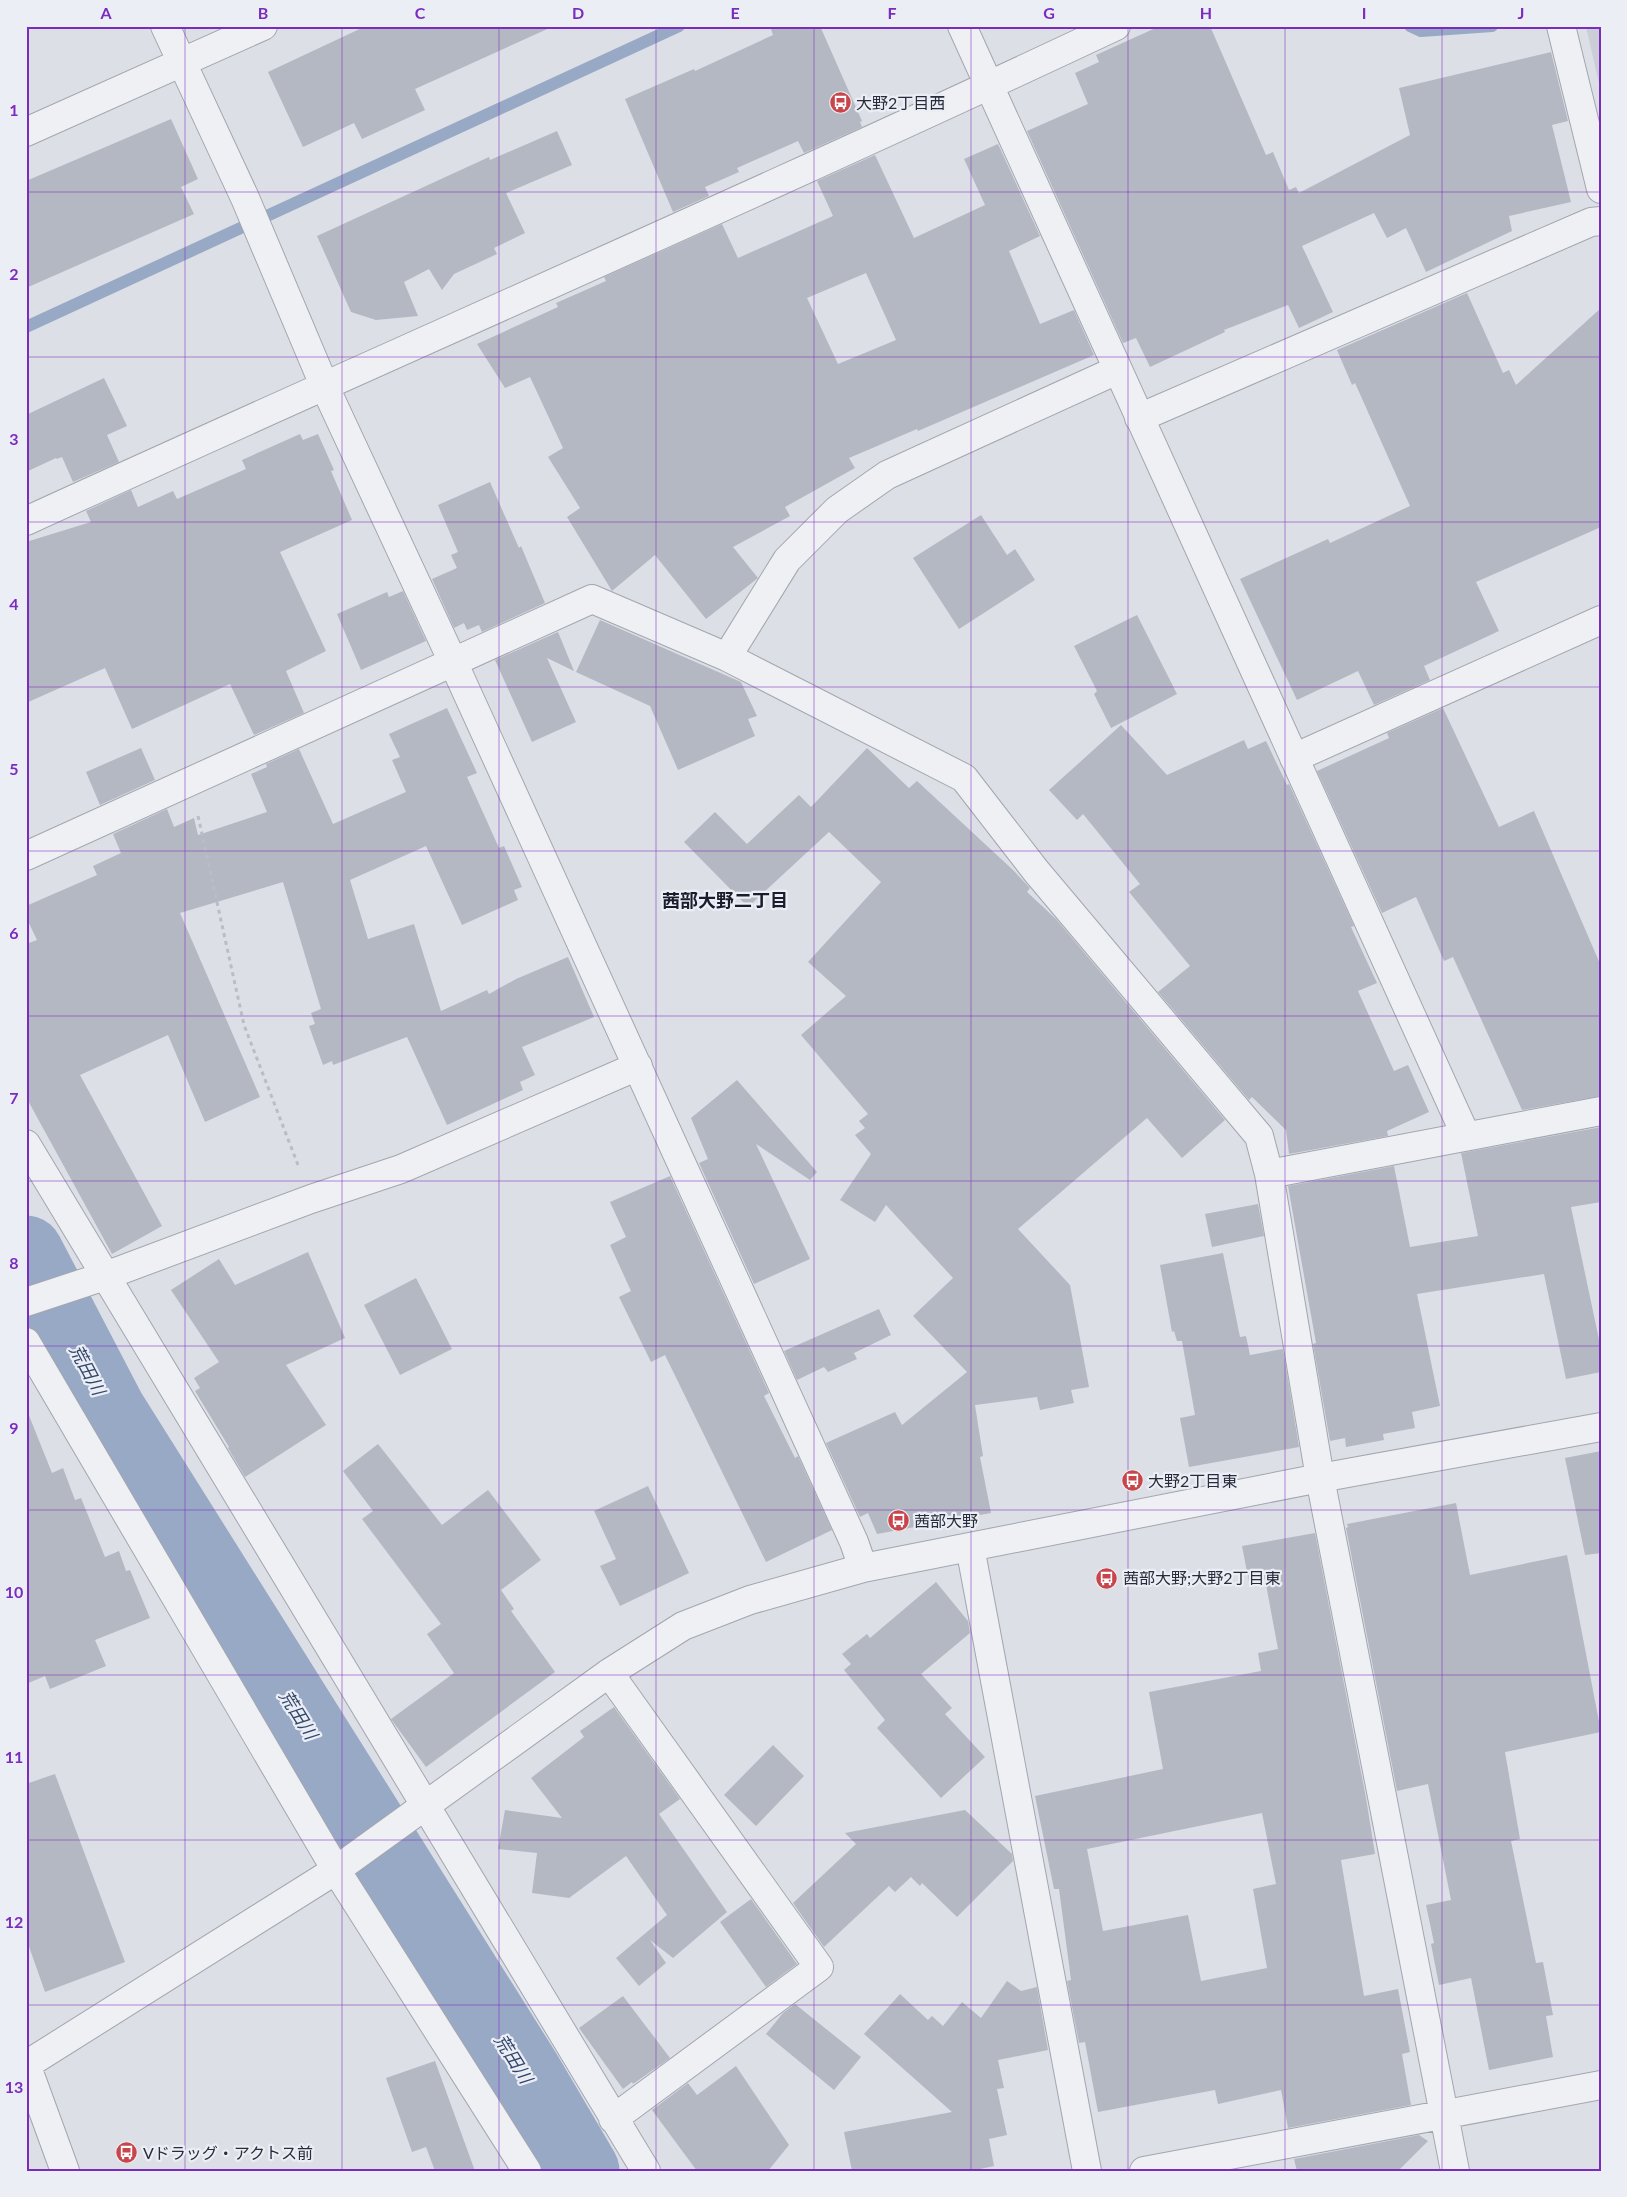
<svg xmlns="http://www.w3.org/2000/svg" width="1627" height="2197" font-family="Lato,'Noto Sans JP',sans-serif">
  <style>
    .built { fill: #cbced7 }
    .lines { fill: none; stroke-linecap: round; stroke-linejoin: round }
    .stream { stroke: #98a9c5; stroke-width: 12 }
    .river { stroke: #98a9c5; stroke-width: 75 }
    .building { fill: #b4b8c2; fill-rule: evenodd }
    .minor-casing { stroke: #a2a6af; stroke-width: 30 }
    .path { stroke: #bbbdc4; stroke-width: 3; stroke-dasharray: 4 4; stroke-linecap: butt }
    .minor { stroke: #eff0f4; stroke-width: 28 }
    .grid { fill: none; stroke: #7b2cbf; stroke-width: 1; stroke-opacity: 0.55 }
    .labels { text-anchor: middle; stroke-width: 4.5; stroke-linejoin: round; paint-order: stroke }
    .poi-label { font-size: 16px; fill: #272c3b; stroke: #ebeef4; text-anchor: start }
    .neighbourhood-label { font-size: 18px; font-weight: bold; fill: #191d2c; stroke: #ebeef4 }
    .water-label { font-size: 18px; font-style: italic; fill: #33476d; stroke: #ebeef4 }
    .neatline { fill: none; stroke: #7b2cbf; stroke-width: 2 }
    .grid-label { font-size: 16px; text-anchor: middle; font-weight: bold; fill: #7b2cbf }
  </style>
  <rect width="100%" height="100%" fill="#dcdfe6"/>
  <path class="built" d="M1601 26V92L1586 27Z"/>
  <g class="lines">
    <path class="stream" d="M1410 26 1421 31 1492 26
      M26 327 679 26"/>
    <path class="river" d="M26 1253 109 1412 525 2074 582 2171"/>
  </g>
  <path class="building" d="M366 26H554L415 89 425 110 362 139 354 123 303 147 268 72Z
    M770 26H820L862 121 860 122 862 127 804 153 798 141 737 168 739 172 705 187 709 196 673 212 625 99 694 69 695 71 773 35Z
    M1160 26H1210L1266 155 1273 152 1289 190 1296 187 1299 193 1410 135 1399 88 1551 52 1568 121 1552 125 1571 202 1509 216 1512 231 1426 272 1406 228 1387 238 1374 213 1302 246 1333 312 1299 328 1288 305 1224 330 1225 332 1150 367 1136 338 1123 343 1027 131 1088 104 1075 73 1099 62 1096 55Z
    M171 119 198 179 181 187 194 214 26 288V181Z
    M557 131 572 165 506 193 525 233 494 248 497 254 454 274 442 290 429 269 404 282 418 316 376 320 351 312 317 236 489 157 490 160Z
    M998 144 1040 236 1009 251 1040 324 1074 310 1094 355 918 431 917 429 849 458 855 468 785 507 790 516 733 547 758 578 706 619 655 555 612 591 567 517 580 508 548 457 563 448 530 377 505 388 477 344 558 307 556 303 606 281 604 277 722 224 738 258 833 216 817 181 875 155 914 238 985 205 964 159ZM866 273 896 340 838 364 807 298Z
    M1467 293 1503 373 1509 370 1516 385 1601 308V527L1476 582 1499 631 1424 666 1430 680 1374 705 1358 671 1297 700 1240 579 1328 539 1330 543 1410 506 1355 383 1352 385 1337 350Z
    M104 378 127 426 107 435 119 462 73 482 62 457 57 459 56 458 26 472V415Z
    M300 434 303 440 318 434 334 470 331 471 352 520 280 552 326 651 286 671 304 713 254 735 230 684 132 729 105 668 26 703V542L91 522 86 511 131 490 138 507 173 491 177 499 246 469 242 460Z
    M490 482 519 548 521 546 545 603 482 632 479 625 467 630 464 623 454 628 432 579 457 568 451 555 458 552 438 505Z
    M981 515 1007 555 1015 549 1035 580 959 629 913 558Z
    M403 591 426 641 361 670 337 614 387 592 389 597Z
    M1137 615 1177 694 1111 728 1094 694 1097 691 1074 646Z
    M600 620 741 682 757 716 748 719 755 736 678 770 650 706 576 672Z
    M558 632 574 671 547 658 576 722 532 742 495 660Z
    M447 708 477 773 467 777 499 848 504 846 522 887 514 890 518 900 462 925 426 846 350 880 368 939 414 924 441 1011 487 990 489 994 516 979 568 957 594 1017 522 1047 535 1075 520 1082 523 1090 447 1125 407 1037 333 1065 332 1061 323 1065 309 1026 315 1024 311 1013 321 1009 283 882 180 913 260 1097 205 1122 168 1035 80 1075 162 1226 112 1254 26 1097V944L37 940 26 917V906L97 875 93 866 121 853 113 834 167 809 174 827 194 818 198 835 267 812 251 774 267 767 266 764 299 749 333 824 406 792 392 760 400 757 389 734Z
    M1443 708 1499 827 1534 811 1601 966V1096L1522 1110 1453 957 1444 961 1416 897 1382 913 1317 771 1389 738 1387 733Z
    M1121 725 1167 775 1244 740 1248 749 1266 741 1287 785 1289 784 1354 926 1351 927 1377 983 1358 991 1394 1071 1408 1065 1429 1112 1387 1131 1388 1136 1289 1154 1286 1130 1252 1097 1249 1100 1158 992 1190 966 1129 892 1140 884 1083 814 1077 820 1049 790Z
    M141 748 155 780 100 805 86 772Z
    M867 748 909 788 917 781 1013 870 1030 888 1027 892 1056 919 1225 1120 1182 1158 1147 1118 1018 1229 1070 1285 1089 1387 1071 1390 1074 1403 1040 1410 1037 1397 975 1405 983 1456 980 1457 991 1513 877 1534 868 1513 860 1517 826 1443 895 1412 902 1425 967 1372 913 1316 953 1278 886 1205 875 1222 840 1200 871 1154 855 1135 865 1128 859 1121 868 1114 801 1035 846 996 808 962 881 882 829 832 748 907 684 842 715 812 747 844 799 795 811 807Z
    M737 1080 817 1172 810 1180 756 1144 810 1259 754 1284 699 1163 708 1159 691 1118Z
    M1601 1127V1202L1571 1207 1601 1349V1372L1566 1379 1544 1274 1417 1294 1440 1406 1412 1412 1415 1428 1383 1434 1384 1440 1346 1447 1345 1438 1330 1441 1313 1344 1316 1343 1288 1186 1394 1166 1410 1247 1478 1236 1461 1153Z
    M670 1176 769 1393 764 1396 795 1458 798 1456 832 1530 766 1562 665 1355 651 1362 619 1297 631 1291 610 1245 626 1237 610 1202Z
    M1258 1204 1264 1236 1212 1247 1205 1214Z
    M308 1252 345 1338 286 1365 326 1425 245 1477 228 1448 229 1447 195 1391 200 1388 194 1378 219 1362 171 1290 219 1259 235 1285Z
    M1223 1253 1240 1337 1246 1336 1250 1355 1283 1349 1299 1447 1189 1467 1180 1418 1195 1415 1182 1341H1177L1174 1331 1172 1332 1160 1265Z
    M416 1278 452 1349 400 1375 364 1305Z
    M879 1309 891 1335 854 1353 857 1359 828 1372 824 1367 797 1380 784 1351Z
    M28 1413 52 1473 63 1468 75 1500 81 1498 105 1557 119 1551 126 1571 130 1570 150 1618 95 1640 106 1666 50 1689 45 1676 26 1684V1414Z
    M378 1444 442 1525 488 1490 541 1560 501 1590 514 1609 511 1611 555 1672 426 1767 391 1719 454 1673 427 1634 441 1624 362 1519 373 1511 343 1471Z
    M1601 1451V1553L1585 1555 1565 1458Z
    M648 1486 689 1573 620 1606 600 1566 616 1559 594 1511Z
    M1456 1503 1470 1575 1567 1555 1601 1732 1505 1752 1520 1839 1511 1841 1536 1963 1543 1962 1553 2015 1546 2016 1553 2057 1489 2070 1471 1978 1439 1985 1431 1944 1434 1943 1426 1905 1451 1900 1428 1784 1397 1791 1346 1528 1348 1527 1347 1524Z
    M1315 1533 1366 1798 1375 1854 1341 1860 1348 1902 1364 1996 1398 1989 1410 2052 1402 2054 1411 2105 1288 2128 1281 2090 1218 2104 1215 2090 1098 2112 1085 2042 1079 2043 1067 1981 1071 1980 1059 1889H1054L1035 1796 1163 1769 1149 1692 1261 1671 1258 1653 1278 1649 1265 1579 1249 1582 1242 1546ZM1262 1813 1276 1884 1253 1889 1267 1968 1201 1981 1188 1915 1103 1931 1087 1849Z
    M936 1582 968 1621 970 1633 921 1674 952 1708 945 1714 985 1757 941 1798 877 1728 885 1720 844 1670 851 1664 842 1654 867 1634 870 1638Z
    M614 1707 680 1799 659 1814 727 1912 673 1958 650 1940 666 1963 639 1986 616 1958 667 1915 626 1856 569 1898 532 1893 537 1853 498 1849 505 1810 562 1818 531 1778 584 1737 580 1731Z
    M773 1745 804 1776 756 1826 724 1795Z
    M55 1774 125 1962 45 1992 26 1938V1784Z
    M965 1810 1012 1854 1013 1861 957 1917 922 1883 920 1886 911 1877 895 1892 889 1886 824 1947 793 1903 856 1844 845 1833Z
    M751 1899 797 1964 766 1987 720 1922Z
    M1007 1981 1021 1991 1037 1987 1048 2050 998 2060 1004 2088 997 2089 1007 2135 989 2139 994 2166 971 2171H852L844 2132 952 2112 864 2034 900 1994 928 2020 932 2016 943 2026 962 2002 981 2018Z
    M623 1996 670 2058 633 2084 632 2082 623 2089 579 2028Z
    M795 2004 861 2057 834 2090 766 2034 783 2013Z
    M435 2061 475 2171H435L426 2147 412 2152 386 2078Z
    M736 2066 789 2145 768 2171H697L652 2110 688 2083 697 2095Z
    M1419 2135 1428 2141 1398 2171H1297L1294 2159Z"/>
  <g class="lines">
    <defs>
      <path id="minor" d="M165 26 245 198 324 385 453 662 854 1542 863 1568
        M962 26 1466 1136
        M1561 26 1601 189
        M26 132 263 26
        M1139 418 1591 222 1601 221
        M26 521C389 355 755 196 1116 26
        M727 657 787 560 837 510 887 475 1117 370
        M1294 758 1601 620
        M26 856 592 599 727 657 964 778 1036 871 1259 1136 1269 1174 1320 1478 1455 2171
        M26 1144 646 2171
        M1269 1174 1601 1111
        M26 1302 105 1276 311 1199 401 1169 638 1066
        M26 1342 336 1870 527 2171
        M970 1547 1087 2171
        M609 1673 819 1967 613 2119
        M26 2064 65 2171
        M26 2065 336 1870 609 1673 683 1626 750 1600 863 1568 1320 1478 1601 1427
        M1144 2171 1601 2085"/>
    </defs>
    <use href="#minor" class="minor-casing"/>
    <path class="path" d="M198 816 244 1025 298 1165"/>
    <use href="#minor" class="minor"/>
  </g>
  <path class="grid" d="M185 26V2171M342 26V2171M499 26V2171M656 26V2171M814 26V2171M971 26V2171M1128 26V2171M1285 26V2171M1442 26V2171M26 192H1601M26 357H1601M26 522H1601M26 687H1601M26 851H1601M26 1016H1601M26 1181H1601M26 1346H1601M26 1510H1601M26 1675H1601M26 1840H1601M26 2005H1601"/>
  <defs>
    <symbol id="bus-disc" viewBox="-11 -11 22 22"><circle r="9.5" fill="#c7454b" stroke="#ebeef4"/><path d="M-5-6H5V4H4V6H2V4H-2V6H-4V4H-5ZM-3.5-4V0h7V-4ZM-3.5 1.2v1.5H-2V1.2ZM2 1.2v1.5H3.5V1.2Z" fill="#fff"/></symbol>
  </defs>
  <g fill-rule="evenodd">
    <use href="#bus-disc" x="828" y="90" width="25" height="25"/>
    <use href="#bus-disc" x="1120" y="1468" width="25" height="25"/>
    <use href="#bus-disc" x="886" y="1508" width="25" height="25"/>
    <use href="#bus-disc" x="1094" y="1566" width="25" height="25"/>
    <use href="#bus-disc" x="114" y="2140" width="25" height="25"/>
  </g>
  <g class="labels">
    <g class="poi-label">
      <text x="856" y="109">大野2丁目西</text>
      <text x="1148" y="1487">大野2丁目東</text>
      <text x="914" y="1527">茜部大野</text>
      <text x="1123" y="1584">茜部大野;大野2丁目東</text>
      <text x="143" y="2159">Vドラッグ・アクトス前</text>
    </g>
    <g class="neighbourhood-label">
      <text x="725" y="907">茜部大野二丁目</text>
    </g>
    <g class="water-label">
      <text transform="translate(87 1370) rotate(62)" y="6">荒田川</text>
      <text transform="translate(298 1715) rotate(58)" y="6">荒田川</text>
      <text transform="translate(513 2059) rotate(58)" y="6">荒田川</text>
    </g>
  </g>
  <rect width="1627" height="2197" fill="none" stroke="#ebeef4" stroke-width="55"/>
  <rect x="28" y="28" width="1572" height="2142" class="neatline"/>
  <g class="grid-label">
    <text x="106" y="19">A</text>
    <text x="263" y="19">B</text>
    <text x="420" y="19">C</text>
    <text x="578" y="19">D</text>
    <text x="735" y="19">E</text>
    <text x="892" y="19">F</text>
    <text x="1049" y="19">G</text>
    <text x="1206" y="19">H</text>
    <text x="1364" y="19">I</text>
    <text x="1521" y="19">J</text>
    <text x="14" y="116">1</text>
    <text x="14" y="280">2</text>
    <text x="14" y="445">3</text>
    <text x="14" y="610">4</text>
    <text x="14" y="775">5</text>
    <text x="14" y="939">6</text>
    <text x="14" y="1104">7</text>
    <text x="14" y="1269">8</text>
    <text x="14" y="1434">9</text>
    <text x="14" y="1598">10</text>
    <text x="14" y="1763">11</text>
    <text x="14" y="1928">12</text>
    <text x="14" y="2093">13</text>
  </g>
</svg>
